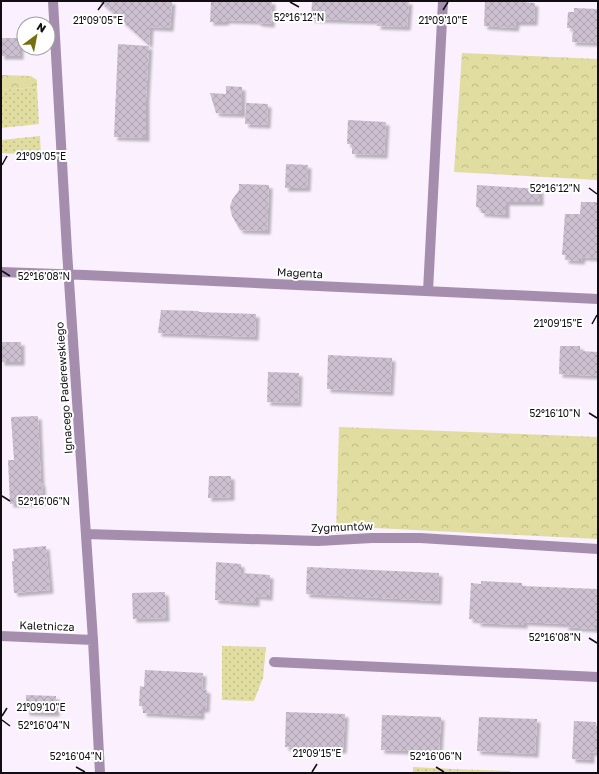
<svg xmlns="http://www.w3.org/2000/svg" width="599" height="774" font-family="'Golos Text',sans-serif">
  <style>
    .grass { fill: url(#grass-dots) }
    .forest { fill: url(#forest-crowns) }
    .building { fill: url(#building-cross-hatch); filter: url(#shadow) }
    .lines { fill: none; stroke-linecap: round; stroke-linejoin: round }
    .minor { stroke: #a58ead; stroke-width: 10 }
    .ticks { fill: none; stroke: #110d12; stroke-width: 1.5 }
    .labels { text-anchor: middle; stroke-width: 4; stroke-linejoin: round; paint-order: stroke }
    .street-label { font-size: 11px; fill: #110d12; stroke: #fff }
    .ticks-label { font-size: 10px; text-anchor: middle; fill: #110d12; stroke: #fff; stroke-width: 4; stroke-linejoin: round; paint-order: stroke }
  </style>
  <defs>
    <pattern id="grass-dots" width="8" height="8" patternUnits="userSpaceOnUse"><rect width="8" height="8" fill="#e1dc9f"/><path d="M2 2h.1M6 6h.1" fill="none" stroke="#c0bc88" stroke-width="1.8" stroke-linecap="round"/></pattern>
    <pattern id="forest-crowns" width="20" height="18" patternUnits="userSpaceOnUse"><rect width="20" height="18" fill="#e1dc9f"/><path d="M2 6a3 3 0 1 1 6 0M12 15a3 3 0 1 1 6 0" fill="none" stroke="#c0bc88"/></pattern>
    <pattern id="building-cross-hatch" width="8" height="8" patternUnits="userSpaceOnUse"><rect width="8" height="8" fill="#ccbfd0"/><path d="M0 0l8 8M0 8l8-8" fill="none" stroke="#aea3b2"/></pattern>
    <filter id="shadow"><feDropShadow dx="3.5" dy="3.5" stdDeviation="1" flood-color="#0004"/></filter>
  </defs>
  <rect width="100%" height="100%" fill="#faf0fe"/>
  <path class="grass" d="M37 87 39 124 1 128V90Z
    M40 136 41 155 1 153V140Z
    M222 646 266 647 263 678 254 701 222 700Z
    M413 767 453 769 452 773H413Z"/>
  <path class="forest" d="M462 53 598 59V180L454 172Z
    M1 75 31 76 37 80V87L1 90Z
    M339 427 598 437V539L375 528 336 534Z
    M453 769 510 771V773H452Z"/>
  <path class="building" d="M99 1H172L170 28 150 27 149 45Z
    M211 1H272L271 24 259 23 256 21 227 20 224 22H210Z
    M312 1H409L407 27 377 26 378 21 311 19Z
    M485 1H510L535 3 534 22H516L515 28 484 26Z
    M574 8 598 9 597 43 572 42 573 28H567L568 12H574Z
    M1 38H20V56H1Z
    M118 44 149 46 146 98V138L114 137Z
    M226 86 242 87V114L216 113 210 93 226 94Z
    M246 103 268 104 267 125 245 124Z
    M348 120 386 122 384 155 352 154V144H347Z
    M286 164 308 165 307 188H285Z
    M239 184 269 185 267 231 240 230 232 216 230 207 232 200 239 190Z
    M477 185 540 189V202H506V215L481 213V208L476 207Z
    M581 202H598V258L582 257 581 261 565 260 566 255H562L565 214H580Z
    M161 310 199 311V312L256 314 255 337 158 333Z
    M1 342H21V362H1Z
    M560 346H580V351L598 352V376L559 374Z
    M328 355 392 358 390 392 327 389Z
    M268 372 299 373 298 403 267 402Z
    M38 416 41 483H42L43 502 10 504 8 460H14L11 417Z
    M209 476H231V497L208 498Z
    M46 546 50 590 14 593 12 561H14L13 549Z
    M216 562 241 564V573L270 575 269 597 256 596V603L215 600Z
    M307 567 439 573 438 601 306 594Z
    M481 581 522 583V586L598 589V625H595V629L565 627V624L524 622V625L477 623 478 620 469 619 471 583 481 584Z
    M165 592 166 618 133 619 132 593Z
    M145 670 203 673 202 689 207 690 206 709H201V716L143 713V706H139L140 686 144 687Z
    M26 695 56 696V713L26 712Z
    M286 712 345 714 343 750 316 749 302 746V748L285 747Z
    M382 715 441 717 439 752 381 750Z
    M479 717 537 719 535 754 477 751Z
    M574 721 596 722 595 729 598 730V753L591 752V760L572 759Z"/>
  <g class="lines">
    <path class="minor" d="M53 1 67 251 93 640 100 773
      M1 272 85 275 598 299
      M428 291 443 1
      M86 534 318 541 372 538H420L598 549
      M1 636 93 640
      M274 662 598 677"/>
  </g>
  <path class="ticks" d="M290 2 299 7M98 10 104 2M443 10 448 2M2 165 7 156M589 188 597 194M2 271 10 276M592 324 597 315M589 413 597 418M2 496 10 501M589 638 597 643M2 716 7 708M2 720 10 726M76 767 85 772M436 767 444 772M312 772 317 764"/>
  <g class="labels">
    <g class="street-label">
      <text transform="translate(300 273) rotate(3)" y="4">Magenta</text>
      <text transform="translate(64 388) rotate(-94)" y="4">Ignacego Paderewskiego</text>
      <text transform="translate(342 527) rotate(-2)" y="4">Zygmuntów</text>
      <text transform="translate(47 626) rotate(2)" y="4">Kaletnicza</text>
    </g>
  </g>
  <g class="ticks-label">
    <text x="299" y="21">52°16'12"N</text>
    <text x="98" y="24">21°09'05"E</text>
    <text x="443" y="24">21°09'10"E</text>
    <text x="41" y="160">21°09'05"E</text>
    <text x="555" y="192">52°16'12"N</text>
    <text x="44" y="280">52°16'08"N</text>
    <text x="558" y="327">21°09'15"E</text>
    <text x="555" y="417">52°16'10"N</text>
    <text x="44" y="505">52°16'06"N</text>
    <text x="555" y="641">52°16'08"N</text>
    <text x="41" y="711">21°09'10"E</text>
    <text x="44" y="729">52°16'04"N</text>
    <text x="317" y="757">21°09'15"E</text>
    <text x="76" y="760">52°16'04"N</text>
    <text x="436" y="760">52°16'06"N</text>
  </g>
  <rect width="599" height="774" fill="none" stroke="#110d12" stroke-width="4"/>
  <g transform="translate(36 36) rotate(32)"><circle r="19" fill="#ffffff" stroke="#a09ea0"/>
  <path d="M0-3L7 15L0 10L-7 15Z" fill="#776e0d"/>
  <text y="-6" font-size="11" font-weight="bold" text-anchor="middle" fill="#110d12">N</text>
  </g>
</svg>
